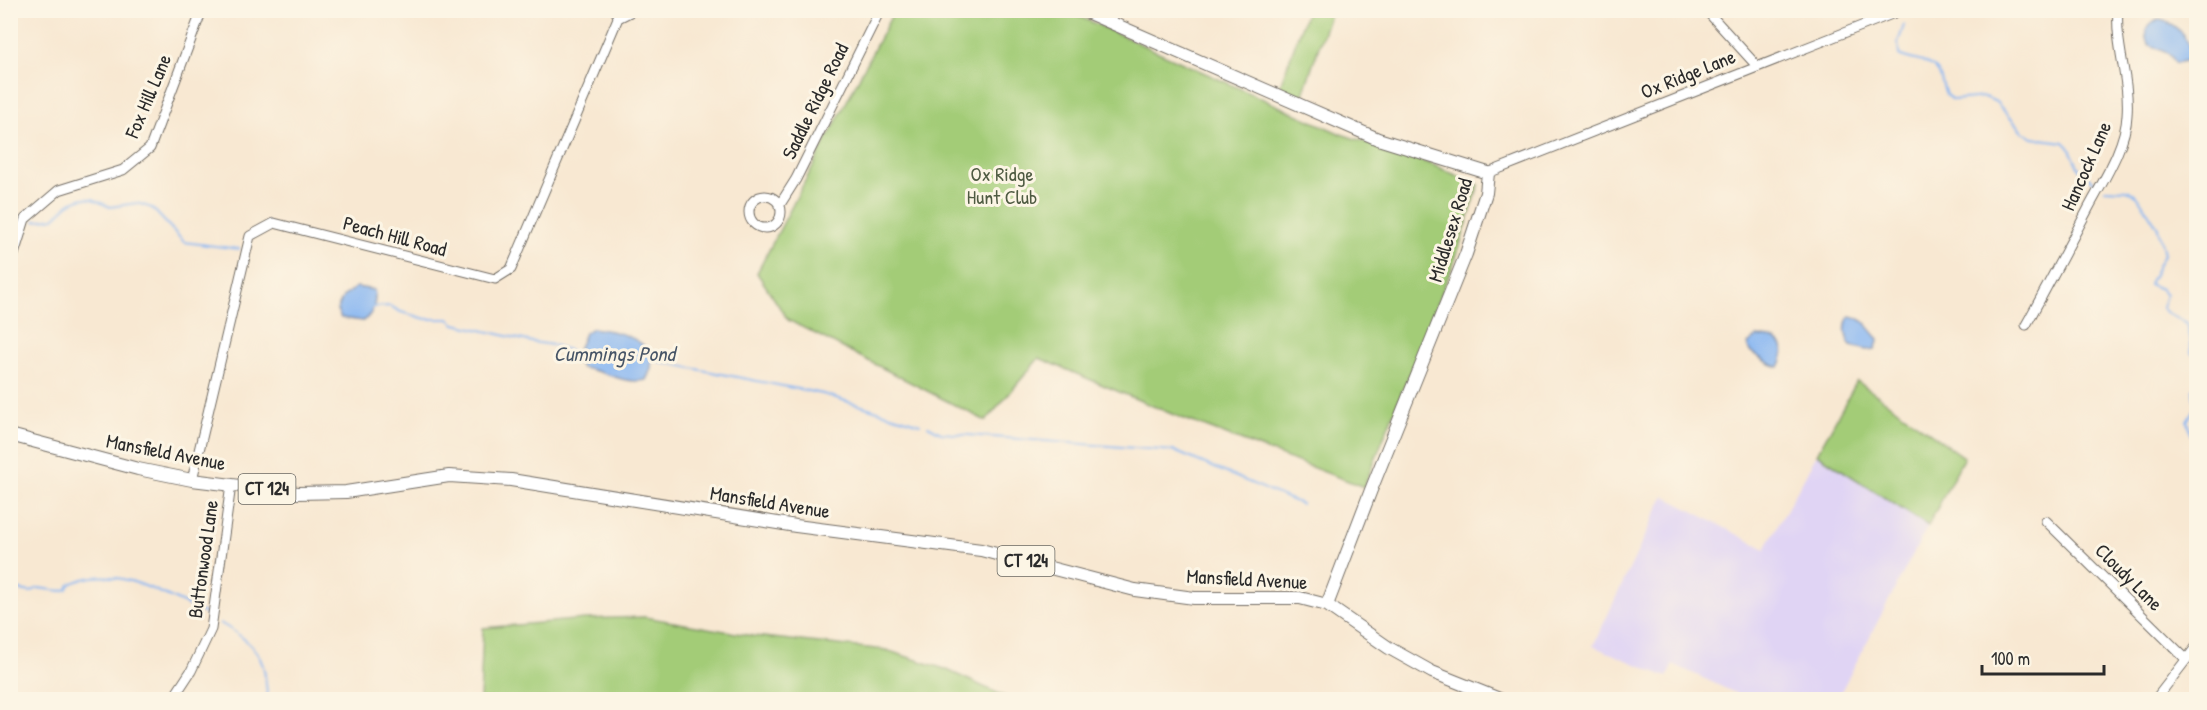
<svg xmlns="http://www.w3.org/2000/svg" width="2207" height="710" font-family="'Patrick Hand',sans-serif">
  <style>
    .built { fill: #e0d4f4 }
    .green { fill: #a3cc77; stroke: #677c51; stroke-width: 1.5 }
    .water { fill: #87b6f2; stroke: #59708e; stroke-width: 1.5 }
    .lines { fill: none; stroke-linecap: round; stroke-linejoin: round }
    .stream { stroke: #87b6f2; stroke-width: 2 }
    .minor-casing { stroke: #736d65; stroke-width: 11 }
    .major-casing { stroke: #736d65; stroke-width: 14 }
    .minor { stroke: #fff; stroke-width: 9 }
    .major { stroke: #fff; stroke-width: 12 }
    .labels { text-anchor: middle; stroke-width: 6; stroke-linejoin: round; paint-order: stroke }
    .shield { fill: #fcf5e5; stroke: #6a6863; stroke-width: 1.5 }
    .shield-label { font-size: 18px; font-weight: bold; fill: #2b2b2b }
    .street-label { font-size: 20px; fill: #2b2b2b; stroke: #fcf5e5 }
    .park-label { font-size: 20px; fill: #4f5b42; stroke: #fcf5e5 }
    .water-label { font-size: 21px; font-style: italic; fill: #475567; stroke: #fcf5e5 }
  </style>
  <rect width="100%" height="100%" fill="#fcf5e5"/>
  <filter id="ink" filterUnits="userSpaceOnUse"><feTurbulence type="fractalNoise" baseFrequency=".0167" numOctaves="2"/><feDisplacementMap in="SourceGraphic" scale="12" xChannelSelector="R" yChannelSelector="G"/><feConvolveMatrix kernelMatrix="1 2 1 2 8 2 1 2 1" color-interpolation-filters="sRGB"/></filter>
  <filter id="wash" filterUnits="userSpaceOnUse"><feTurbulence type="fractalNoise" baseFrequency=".008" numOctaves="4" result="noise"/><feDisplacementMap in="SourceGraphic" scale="24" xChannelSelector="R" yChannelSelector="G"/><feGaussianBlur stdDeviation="1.35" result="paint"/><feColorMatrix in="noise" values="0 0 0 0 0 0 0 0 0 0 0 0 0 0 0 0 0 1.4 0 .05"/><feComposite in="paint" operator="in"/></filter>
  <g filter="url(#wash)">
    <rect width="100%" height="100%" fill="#f8e8d2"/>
    <path class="built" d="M1857 381 1964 457 1837 699H1748L1673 664 1667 677 1593 646 1664 496 1765 549Z"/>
    <path class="green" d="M894 11H1067L1341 134 1433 165 1479 185 1455 260 1364 487 1174 415 1039 358 986 421 788 320 757 273Z
      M1307 11H1331L1301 100 1278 91Z
      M1857 381 1964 457 1928 526 1817 454Z
      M645 617 753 636 886 650 945 669 1010 699H480L483 628 585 619Z"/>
    <path class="water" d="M2160 20C2177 23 2195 44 2189 60L2176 63 2169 54 2148 44C2143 32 2146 21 2160 20Z
      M356 287 374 290C377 301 373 315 363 321L341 318 337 310 343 297Z
      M1850 316C1865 318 1869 329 1879 339L1875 349 1867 350 1851 346C1845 338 1843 324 1850 316Z
      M592 328C616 331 635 335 652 353L651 369 646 380C623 385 604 370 582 368L574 359 585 333Z
      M1757 337C1778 336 1790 345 1779 367 1774 367 1753 354 1749 350L1748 344Z"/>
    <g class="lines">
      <path class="stream" d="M1904 25 1898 43 1899 55C1910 61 1931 60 1938 72 1942 78 1943 88 1946 95L1953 100 1985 97 1996 102 2023 132 2033 138 2064 142 2069 147 2079 169 2095 183
        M2105 189 2127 190 2137 195 2158 228 2164 254 2149 284 2161 289 2166 295 2162 308 2167 313 2187 323 2191 340V352L2196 356
        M10 217H17
        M35 221 54 218 70 203 83 198 93 199 110 207 137 203 152 208 184 242 239 249
        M372 307 390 306 401 312 426 319H449L455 324 532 342 553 345 577 353
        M651 360 823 394 920 424
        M2196 385 2193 389 2195 407 2187 421 2190 433 2196 439
        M928 426 941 433 1174 451 1301 504
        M10 585 20 590 31 592 38 588 61 591 67 589C70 583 72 583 78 581 117 564 172 599 208 615
        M220 623C238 633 257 646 263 666 266 676 266 689 268 700"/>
    </g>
  </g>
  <g filter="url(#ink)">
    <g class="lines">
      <defs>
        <path id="minor" d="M1706 10 1757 66
          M618 18 634 10
          M1488 173 1902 10
          M749 212a16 16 0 1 1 32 0a16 16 0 1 1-32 0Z
          M779 206 796 179 880 10
          M10 267 25 219 59 190 123 170 150 148 202 10
          M2026 325C2047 287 2067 249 2087 211 2101 184 2126 147 2127 115 2130 80 2115 46 2118 10
          M192 480 250 236 274 223 495 279 511 269 618 18 616 10
          M2046 521 2186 659
          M172 700 191 671 211 629 231 485
          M2155 700 2196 647"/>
        <path id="major" d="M1082 10 1378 139 1488 173 1486 193 1466 254 1371 490 1327 605
          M10 435 138 469 192 480 298 493 346 492 449 476 511 480 796 526 981 550 1135 590 1194 598H1300L1327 605 1389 648 1432 672 1502 700"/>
      </defs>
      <use href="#minor" class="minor-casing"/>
      <use href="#major" class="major-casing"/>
      <use href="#minor" class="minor"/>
      <use href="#major" class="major"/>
    </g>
  </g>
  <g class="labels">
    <g class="shield">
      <rect x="238.5" y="474" width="57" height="30" rx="4.5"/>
      <rect x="997.5" y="546" width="57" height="30" rx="4.5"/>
    </g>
    <g class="shield-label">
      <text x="267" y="495">CT 124</text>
      <text x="1026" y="567">CT 124</text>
    </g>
    <g class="street-label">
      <text transform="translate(1688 74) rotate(-22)" y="7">Ox Ridge Lane</text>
      <text transform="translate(148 96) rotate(-67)" y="7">Fox Hill Lane</text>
      <text transform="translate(815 101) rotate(-64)" y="7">Saddle Ridge Road</text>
      <text transform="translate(2086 166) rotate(-66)" y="7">Hancock Lane</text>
      <text transform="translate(1450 230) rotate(-73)" y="7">Middlesex Road</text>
      <text transform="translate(395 236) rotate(15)" y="7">Peach Hill Road</text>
      <text transform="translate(166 452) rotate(11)" y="7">Mansfield Avenue</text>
      <text transform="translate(770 502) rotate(9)" y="7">Mansfield Avenue</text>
      <text transform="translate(203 559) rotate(-82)" y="7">Buttonwood Lane</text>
      <text transform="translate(2129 577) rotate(45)" y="7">Cloudy Lane</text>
      <text transform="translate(1247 579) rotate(3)" y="7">Mansfield Avenue</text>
    </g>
    <g class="park-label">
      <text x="1002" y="181">Ox Ridge<tspan x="1002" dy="23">Hunt Club</tspan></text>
    </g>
    <g class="water-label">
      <text x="614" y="361">Cummings Pond</text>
    </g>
  </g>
  <rect width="2207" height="710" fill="none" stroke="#fcf5e5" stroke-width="36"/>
  <path d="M1982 665v9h122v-9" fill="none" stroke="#2b2b2b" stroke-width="3"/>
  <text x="1991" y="665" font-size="18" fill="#2b2b2b" stroke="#fcf5e5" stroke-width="4.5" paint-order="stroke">100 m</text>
</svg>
